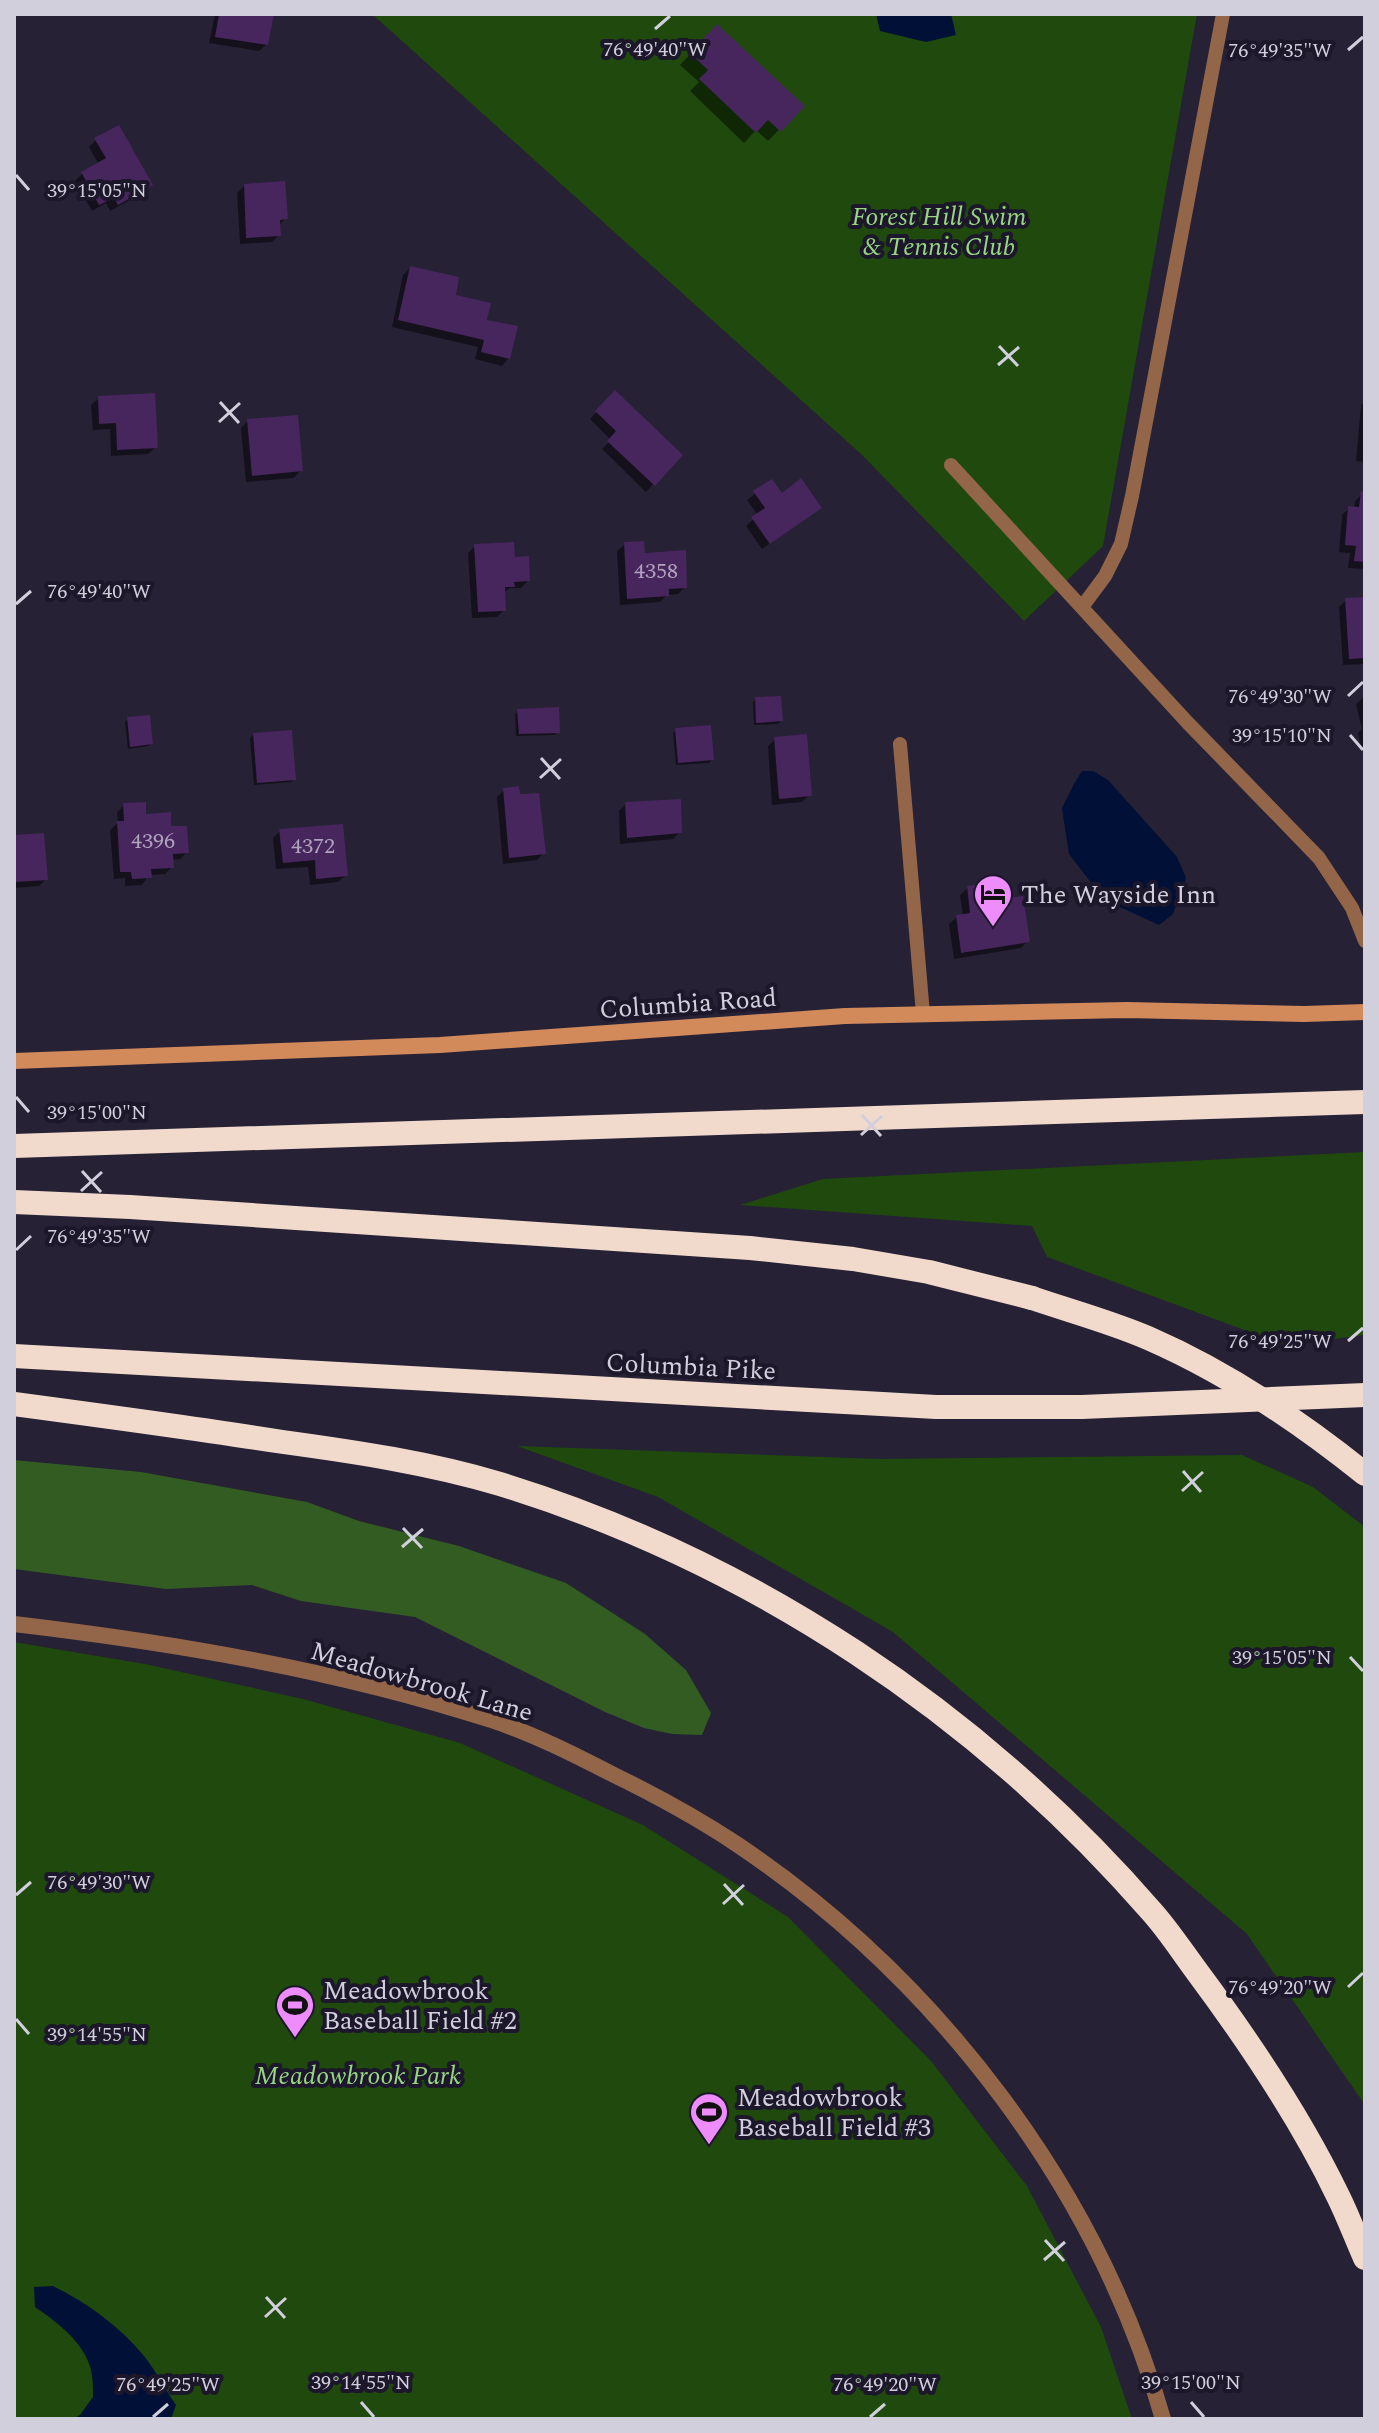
<svg xmlns="http://www.w3.org/2000/svg" width="1379" height="2433" font-family="Spectral,serif">
  <style>
    .green { fill: #1f490d }
    .forest { fill: #325c22 }
    .water { fill: #001036 }
    .shadow { fill: #0007 }
    .building { fill: #47255d }
    .lines { fill: none; stroke-linecap: round; stroke-linejoin: round }
    .lane { stroke: #936649; stroke-width: 14 }
    .street { stroke: #936649; stroke-width: 16 }
    .secondary { stroke: #d28a5b; stroke-width: 16 }
    .highway { stroke: #f1dacc; stroke-width: 24 }
    .highway-bridge { stroke: #f1dacc; stroke-width: 24 }
    .ticks { fill: none; stroke: #d2cfdd; stroke-width: 3 }
    .labels { text-anchor: middle; stroke-width: 8; stroke-linejoin: round; paint-order: stroke }
    .number-label { font-size: 22px; fill: #afa4bd }
    .park-label { font-size: 26px; font-style: italic; fill: #97d581; stroke: #1c172a }
    .poi-label { font-size: 26px; fill: #d2cfdd; stroke: #1c172a; text-anchor: start }
    .street-label { font-size: 26px; fill: #d2cfdd; stroke: #1c172a }
    .ticks-label { font-size: 20px; text-anchor: middle; fill: #d2cfdd; stroke: #1c172a; stroke-width: 8; stroke-linejoin: round; paint-order: stroke }
  </style>
  <rect width="100%" height="100%" fill="#262135"/>
  <path class="green" d="M372 14H1197L1103 546 1024 621 861 454Z
    M1365 1152V1335L1285 1345 1047 1257 1032 1226 740 1205 823 1179Z
    M517 1446 879 1459 1242 1455 1313 1487 1365 1527V2105L1247 1934 893 1632 658 1497Z
    M14 1642 145 1664 303 1699 460 1743 643 1825 788 1917 931 2061 1027 2186 1101 2327 1132 2419H14Z"/>
  <path class="forest" d="M14 1460 141 1472 307 1502 359 1521 459 1546 566 1583 645 1634 686 1670 711 1713 702 1735 672 1734 644 1728 605 1712 415 1617 301 1601 252 1585 166 1589 14 1569Z"/>
  <path class="water" d="M876 14H951L956 35 926 42 880 31Z
    M1082 771H1093L1108 780 1177 857 1186 878 1173 914 1159 925 1111 903 1093 885 1069 854 1062 808 1074 784Z
    M53 2286C88 2303 119 2326 144 2356 156 2371 165 2389 176 2405L171 2419H73L80 2415 93 2397C93 2388 93 2379 91 2370 85 2343 57 2322 35 2307L34 2287Z"/>
  <path class="shadow" d="M215 14H272L267 44 259 51 209 43Z
    M717 26 802 106 768 141 756 130 744 143 690 91 699 82 680 65Z
    M96 140 151 185 144 192 110 211 106 203 92 211 75 181 82 174 99 165 89 147Z
    M244 186 286 218 278 226 279 235 272 242 240 244 237 193Z
    M410 268 454 297 485 321 509 358 502 366 475 359 478 347 392 327 403 275Z
    M615 393 680 455 646 492 602 449 611 440 590 419Z
    M99 398 156 447 148 454 111 456 110 429 93 430 91 405Z
    M1365 401V462L1356 461 1361 405Z
    M248 421 301 470 294 478 246 482 241 428Z
    M771 482 781 495 813 514 762 549 746 526 758 515 747 500Z
    M1362 494H1365V569L1348 568 1350 553 1339 552 1342 515 1349 508 1354 509 1355 501Z
    M625 544 685 587 678 594 667 595 660 602 620 605 617 551Z
    M475 546 513 559 528 581 521 588H510L503 593 504 610 497 617 472 618 468 553Z
    M1365 599V664L1343 665 1339 607 1346 600Z
    M1365 696V754H1363L1358 733 1362 729 1356 704Z
    M756 699 781 721 778 724 754 725 753 702Z
    M518 711 558 732 555 735 516 736 515 714Z
    M128 719 151 743 148 746 128 749 125 722Z
    M676 730 712 760 709 763 676 765 673 733Z
    M253 735 294 780 291 782 254 785 250 738Z
    M775 739 809 795 802 802 772 805 768 746Z
    M504 790 544 853 537 860 503 864 497 797Z
    M626 804 680 832 673 839 620 844 619 811Z
    M124 805 169 829 187 852 180 859 172 860V867L165 874 149 875 142 885 125 886V878L114 879 110 830 118 823 117 813Z
    M280 831 346 875 338 882 310 885 308 867 276 869 273 838Z
    M14 837 46 879 39 886 14 888Z
    M968 888 992 903 1028 941 1021 948 954 959 949 924 957 917 963 916 960 895Z"/>
  <path class="building" d="M219 14H274L268 45 215 37Z
    M717 24 805 106 781 132 768 120 756 133 699 79 708 70 690 53Z
    M119 125 153 185 118 205 114 198 99 205 81 172 106 158 94 138Z
    M285 181 288 219 280 220 281 236 246 238 244 184Z
    M410 266 459 277 456 295 491 303 487 320 518 326 510 359 481 352 484 340 398 320Z
    M615 390 683 455 655 486 607 441 616 431 595 411Z
    M155 393 158 448 117 450 116 423 99 424 98 396Z
    M298 415 303 471 252 476 247 419Z
    M801 478 822 508 770 544 751 517 765 508 753 491 772 479 782 493Z
    M1361 491 1365 492V562L1354 561 1356 546 1345 545 1348 506 1359 507Z
    M644 541 645 553 686 550 687 588 669 589V596L627 599 624 542Z
    M514 542 515 557 529 556 530 581 514 582 515 587H505L506 611 478 612 474 544Z
    M1365 597V658L1349 659 1345 598Z
    M781 696 783 721 756 723 755 697Z
    M559 707 560 733 519 734 517 709Z
    M150 715 153 744 130 747 127 717Z
    M711 725 714 760 678 763 675 728Z
    M292 730 296 780 257 783 253 733Z
    M807 734 812 796 779 799 774 737Z
    M519 786 520 794 539 793 546 854 509 858 503 788Z
    M681 799 682 833 627 838 625 802Z
    M146 802V814L171 812V826H187L189 853 173 854 174 868 151 869 152 878 132 879 131 872H120L117 821H124L123 803Z
    M343 824 348 876 316 879 315 860 283 863 279 829Z
    M44 833 48 880 14 882V835Z
    M990 883 993 900 1023 896 1030 942 961 953 956 915 970 913 967 886Z"/>
  <g class="lines">
    <path class="lane" d="M951 465 1187 722 1319 858 1352 908 1365 941
      M1082 607 1105 576 1121 544 1132 496 1223 14
      M900 744 923 1014"/>
    <path class="street" d="M14 1624C175 1643 336 1670 491 1720 534 1734 575 1755 614 1775 657 1796 699 1819 738 1845 937 1979 1097 2187 1163 2419"/>
    <path class="secondary" d="M14 1061 440 1045 845 1016 1127 1010 1304 1014 1365 1012"/>
    <path class="highway" d="M14 1146 1365 1102
      M14 1202 130 1207 750 1248 853 1259 929 1272 1032 1298
      M14 1356 936 1407H1082L1365 1395
      M14 1404C104 1416 194 1428 283 1442 356 1452 430 1463 500 1484 753 1562 979 1713 1152 1912 1169 1931 1183 1953 1198 1973 1250 2043 1300 2117 1338 2196 1348 2216 1356 2238 1365 2258"/>
    <path class="highway-bridge" d="M1032 1298C1070 1311 1111 1322 1148 1338 1226 1372 1299 1421 1365 1474"/>
  </g>
  <path class="ticks" d="M655 29 670 16M1348 50 1363 37M16 175 29 190M999 346 1018 366M998 365 1019 347M220 402 239 423M219 422 240 403M16 604 31 591M1348 696 1363 682M1350 735 1363 750M541 758 560 779M540 778 561 759M16 1097 29 1112M862 1115 881 1136M861 1135 882 1116M82 1171 101 1192M81 1191 102 1172M16 1250 31 1236M1348 1341 1363 1328M1183 1471 1201 1492M1182 1491 1203 1472M403 1528 422 1548M402 1547 423 1529M1350 1657 1363 1671M724 1884 743 1905M16 1895 31 1882M723 1904 744 1885M1348 1987 1363 1973M16 2019 29 2034M1045 2240 1064 2261M1044 2260 1065 2242M266 2297 285 2318M265 2317 286 2298M361 2402 374 2417M1191 2402 1204 2417M153 2417 168 2404M870 2417 885 2404"/>
  <defs>
    <symbol id="hotel-pin" viewBox="-11 -11 22 30"><path d="M0 17L-7.5 6A9.5 9.5 0 1 1 7.5 6Z" fill="#ed8cfa" stroke="#1c172a"/><path d="M-6-4.5h1.5V1H6V5H4.5V3h-9V5H-6ZM-4 0a1.8 1.8 0 1 1 3.6 0ZM.5 0V-2.5h3Q6-2.5 6 0Z" fill="#111"/></symbol>
    <symbol id="stadium-pin" viewBox="-11 -11 22 30"><path d="M0 17L-7.5 6A9.5 9.5 0 1 1 7.5 6Z" fill="#ed8cfa" stroke="#1c172a"/><path d="M0-5a6.5 5 0 1 0 0 10a6.5 5 0 1 0 0-10ZM-3.5-1.8h7v3.6h-7Z" fill="#111"/></symbol>
  </defs>
  <g fill-rule="evenodd">
    <use href="#hotel-pin" x="971" y="872" width="44" height="60"/>
    <use href="#stadium-pin" x="273" y="1983" width="44" height="60"/>
    <use href="#stadium-pin" x="687" y="2090" width="44" height="60"/>
  </g>
  <g class="labels">
    <g class="number-label">
      <text x="656" y="578">4358</text>
      <text x="153" y="848">4396</text>
      <text x="313" y="853">4372</text>
    </g>
    <g class="park-label">
      <text x="939" y="225">Forest Hill Swim<tspan x="939" dy="30">&amp; Tennis Club</tspan></text>
      <text x="358" y="2084">Meadowbrook Park</text>
    </g>
    <g class="poi-label">
      <text x="1021" y="903">The Wayside Inn</text>
      <text x="323" y="1999">Meadowbrook<tspan x="323" dy="30">Baseball Field #2</tspan></text>
      <text x="737" y="2106">Meadowbrook<tspan x="737" dy="30">Baseball Field #3</tspan></text>
    </g>
    <g class="street-label">
      <text transform="translate(688 1003) rotate(-4)" y="9">Columbia Road</text>
      <text transform="translate(691 1366) rotate(3)" y="9">Columbia Pike</text>
      <text transform="translate(422 1681) rotate(16)" y="9">Meadowbrook Lane</text>
    </g>
  </g>
  <g class="ticks-label">
    <text x="655" y="56">76°49'40"W</text>
    <text x="1280" y="57">76°49'35"W</text>
    <text x="97" y="197">39°15'05"N</text>
    <text x="99" y="598">76°49'40"W</text>
    <text x="1280" y="703">76°49'30"W</text>
    <text x="1282" y="742">39°15'10"N</text>
    <text x="97" y="1119">39°15'00"N</text>
    <text x="99" y="1243">76°49'35"W</text>
    <text x="1280" y="1348">76°49'25"W</text>
    <text x="1282" y="1664">39°15'05"N</text>
    <text x="99" y="1889">76°49'30"W</text>
    <text x="1280" y="1994">76°49'20"W</text>
    <text x="97" y="2041">39°14'55"N</text>
    <text x="361" y="2389">39°14'55"N</text>
    <text x="1191" y="2389">39°15'00"N</text>
    <text x="168" y="2391">76°49'25"W</text>
    <text x="885" y="2391">76°49'20"W</text>
  </g>
  <rect width="1379" height="2433" fill="none" stroke="#d2cfdd" stroke-width="32"/>
</svg>
